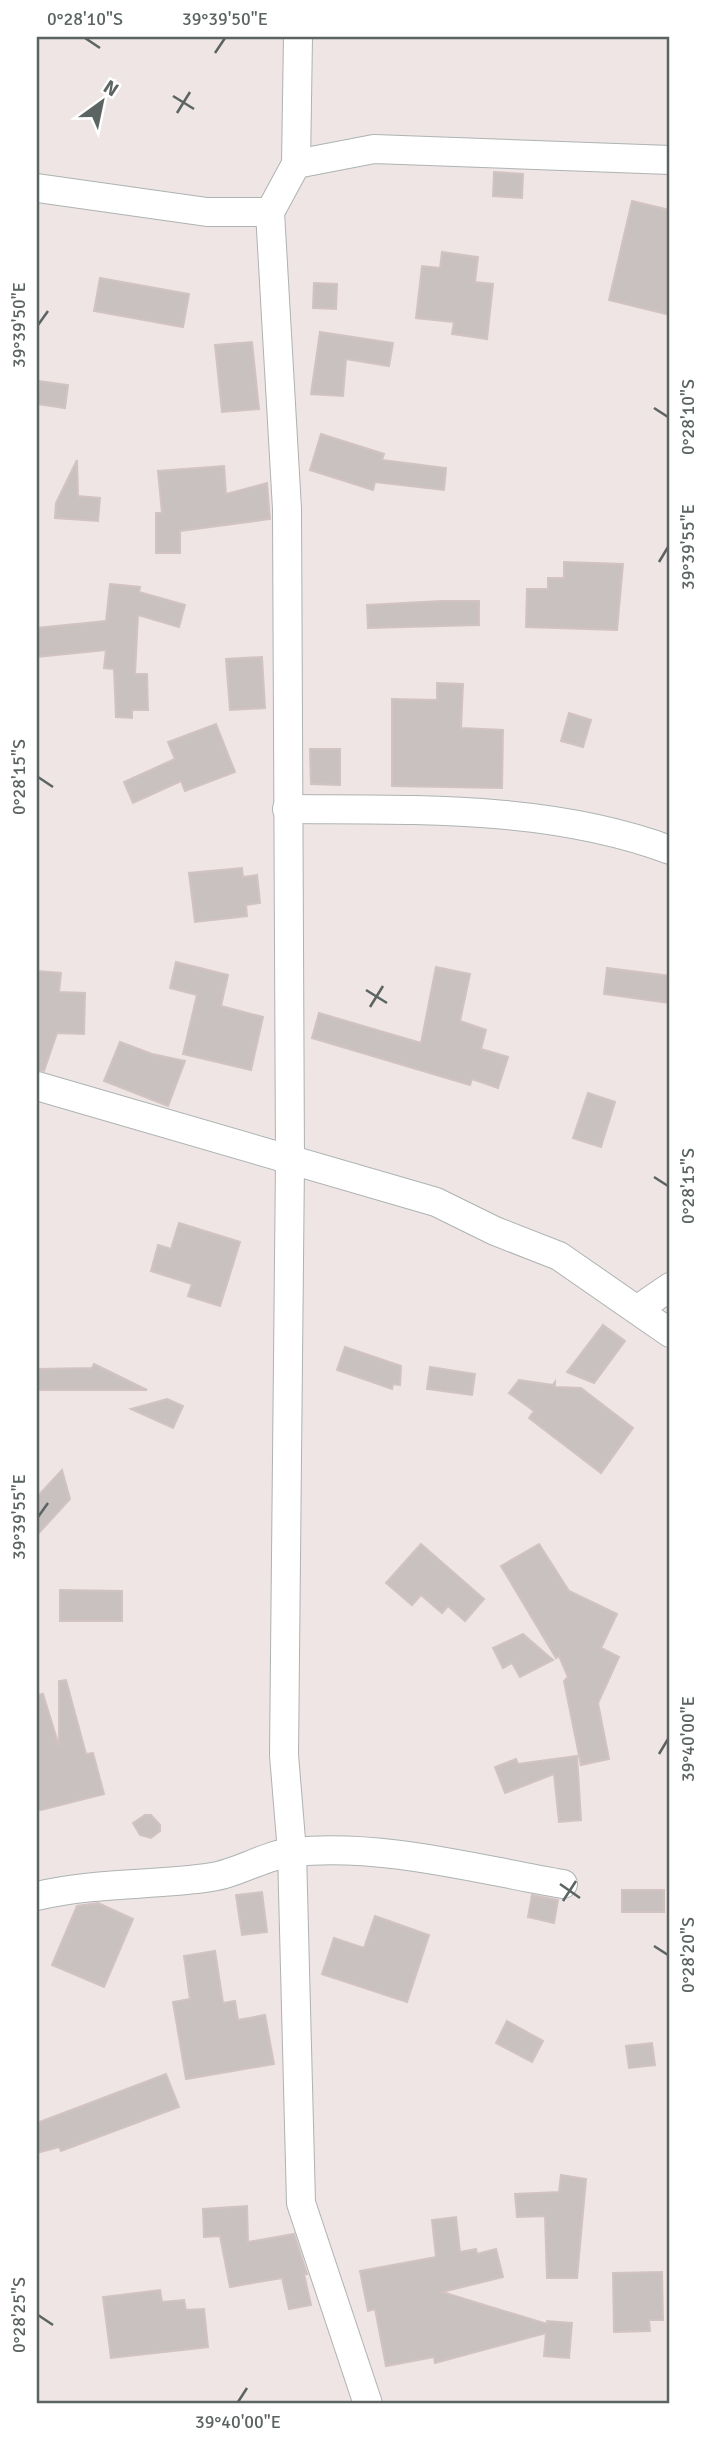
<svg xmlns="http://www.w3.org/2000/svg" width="707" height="2441" font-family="Signika,sans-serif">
	<rect width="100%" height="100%" fill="#eee5e4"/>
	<g fill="#c9c1c0" stroke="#d2c3c2" stroke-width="2">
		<path d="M494,172l29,2 -1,24 -29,-2z"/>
		<path d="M632,201l38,9v105l-61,-15z"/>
		<path d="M442,252l36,5 -3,25 18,2 -6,55 -35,-5 2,-12 -38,-4 6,-52 18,2z"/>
		<path d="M100,278l89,16 -6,33 -89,-16z"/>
		<path d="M314,283l23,1 -1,25 -23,-1z"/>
		<path d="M320,332l73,11 -4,23 -43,-7 -3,37 -32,-2z"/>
		<path d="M252,342l7,67 -37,3 -7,-67z"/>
		<path d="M39,381l29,4 -3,23 -28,-4z"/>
		<path d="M321,434l63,20 -2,6 64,8 -2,22 -69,-8 -2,8 -63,-20z"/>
		<path d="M77,460l1,36 22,2 -2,23 -43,-3 1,-15z"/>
		<path d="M224,466l2,28 41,-11 3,36 -90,12v22h-24v-40h6l-4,-42z"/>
		<path d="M564,562l59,2 -6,66 -91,-3 1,-38h21v-11h16z"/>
		<path d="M110,584l30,3 -1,5 46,13 -6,22 -41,-12 -3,59h12l1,36h-16v8l-16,-1 -2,-48 -10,-1 2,-18 -69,7v-29l69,-7z"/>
		<path d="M442,601h37v24l-111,3 -1,-23z"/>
		<path d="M262,657l3,51 -35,2 -4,-51z"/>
		<path d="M437,683l26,1 -2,44 42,2 -1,58 -110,-2v-87l45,1z"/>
		<path d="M569,713l22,7 -8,27 -22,-6z"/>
		<path d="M216,724l19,48 -50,19 -4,-10 -48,22 -9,-21 51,-23 -7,-17z"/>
		<path d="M310,749h30v36l-29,-1z"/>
		<path d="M242,868l1,9 14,-2 3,28 -14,2 1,11 -52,6 -6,-49z"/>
		<path d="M176,962l52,13 -7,31 42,11 -12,53 -68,-16 14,-59 -27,-7z"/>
		<path d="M436,967l34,7 -10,47 26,9 -5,19 27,8 -10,31 -26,-9 -2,6 -158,-47 7,-25 102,30z"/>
		<path d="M607,968l63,8v27l-66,-9z"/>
		<path d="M37,971l24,2 -2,19 26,1 -1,41 -27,-1 -13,38 -7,-1z"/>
		<path d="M120,1042l32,12 33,7 -17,45 -64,-25z"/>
		<path d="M588,1093l27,9 -14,45 -28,-9z"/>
		<path d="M179,1223l61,19 -20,64 -32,-10 4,-12 -41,-13 7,-26 13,4z"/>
		<path d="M603,1325l22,16 -31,42 -27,-11z"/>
		<path d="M345,1347l56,19 -1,19 -7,-1 -1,5 -55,-19z"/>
		<path d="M94,1364l53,26h-110v-21l55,-1z"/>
		<path d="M430,1367l45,7 -3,21 -45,-6z"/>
		<path d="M519,1380l34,5 2,-3v5l26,1 52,40 -32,45 -72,-55 5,-7 -25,-18z"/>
		<path d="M167,1399l16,7 -10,22 -42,-19z"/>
		<path d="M62,1470l8,29 -33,36v-38z"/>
		<path d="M421,1544l63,55 -19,22 -17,-15 -6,7 -21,-18 -9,10 -26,-22z"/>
		<path d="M539,1544l30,47 48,23 -16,34 18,9 -21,46 11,56 -28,6 -17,-84 4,-4 -9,-21 -3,2 -55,-92z"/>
		<path d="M60,1590l62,1v30h-62z"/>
		<path d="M523,1634l30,26 -33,17 -8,-14 -9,5 -10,-20z"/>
		<path d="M66,1680l20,74 7,-1 11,41 -67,17v-116l6,-1 16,52v-65z"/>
		<path d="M577,1756l4,64 -22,2 -5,-48 -49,19 -10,-26 21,-8 2,5z"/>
		<path d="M145,1815h6l9,10v6l-9,7 -11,-3 -7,-12z"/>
		<rect x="622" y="1890" width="42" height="22"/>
		<path d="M262,1892l5,40 -25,3 -6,-40z"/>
		<path d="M532,1895l26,5 -4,23 -26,-6z"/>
		<path d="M98,1903l35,16 -29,68 -52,-22 25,-59z"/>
		<path d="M375,1916l54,19 -22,67 -85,-28 12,-36 30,10z"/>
		<path d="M215,1951l8,52 12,-2 3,19 27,-5 9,49 -88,15 -13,-77 17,-3 -6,-43z"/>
		<path d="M507,2021l36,20 -11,21 -36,-19z"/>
		<path d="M652,2043l3,22 -26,3 -3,-22z"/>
		<path d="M166,2074l13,33 -118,44 -2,-4 -22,6v-30z"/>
		<path d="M561,2175l25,4 -9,99h-30l-2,-62 -28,1 -2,-23 44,-2z"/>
		<path d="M247,2206l1,36 46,-8 13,40h-3l7,31 -22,4 -7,-31 -52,9 -10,-51 -16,1 -1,-28z"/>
		<path d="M456,2217l4,35 16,-3 1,5 19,-5 7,28 -61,15 105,32v-3l25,2 -3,35 -25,-2 2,-23 -111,30 -1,-6 -48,9 -11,-57 -7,2 -8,-40 76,-14 -4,-37z"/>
		<path d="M662,2272l1,48h-14l1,11 -36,1 -1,-59z"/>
		<path d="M160,2290l2,12 22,-2 2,10 18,-1 4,38 -97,11 -8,-61z"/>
	</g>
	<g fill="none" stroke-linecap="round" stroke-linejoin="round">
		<defs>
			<g id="street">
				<path d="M296,164l2,-127"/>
				<path d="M37,188l170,24h63l26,-48 78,-15 296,11"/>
				<path d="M270,212l17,297 3,653 -6,593 8,97 9,351 67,201"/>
				<path d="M287,809c127,1 262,-4 383,41"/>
				<path d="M37,1086l399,116 59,29 64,25 111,77"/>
				<path d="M638,1309l32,-22"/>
				<path d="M37,1896c58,-14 116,-10 175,-19 27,-4 53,-22 81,-25 90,-9 182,17 270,32"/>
			</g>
		</defs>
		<use href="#street" stroke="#adb3b3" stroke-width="30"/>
		<use href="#street" stroke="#fff" stroke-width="28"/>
	</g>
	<path fill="none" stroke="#5c6463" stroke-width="2.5" d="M85,38l15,10M215,53l10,-15M173,96l21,13M177,113l13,-21M38,325l10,-14M654,408l14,9M659,562l9,-15M38,777l15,10M366,990l21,13M370,1007l13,-21M654,1177l14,9M38,1517l10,-14M659,1754l9,-15M560,1884l20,14M563,1901l13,-20M654,1946l14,9M38,2315l15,10M238,2402l9,-14"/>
	<rect width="707" height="2441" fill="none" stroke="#ffffff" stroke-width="77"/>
	<g transform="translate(102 102) rotate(33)" stroke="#ffffff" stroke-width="5" paint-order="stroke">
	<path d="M0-5L12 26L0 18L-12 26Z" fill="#5c6463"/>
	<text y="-10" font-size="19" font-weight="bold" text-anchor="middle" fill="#5c6463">N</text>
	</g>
	<rect x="38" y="38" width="630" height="2364" fill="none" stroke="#5c6463" stroke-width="2.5"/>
	<g font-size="18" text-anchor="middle" fill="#5c6463">
		<text x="85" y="25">0°28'10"S</text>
		<text x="225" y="25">39°39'50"E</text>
		<text transform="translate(19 325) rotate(-90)" y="6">39°39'50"E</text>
		<text transform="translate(688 417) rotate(-90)" y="6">0°28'10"S</text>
		<text transform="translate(688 547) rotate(-90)" y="6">39°39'55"E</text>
		<text transform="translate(19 777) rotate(-90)" y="6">0°28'15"S</text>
		<text transform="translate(688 1186) rotate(-90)" y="6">0°28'15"S</text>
		<text transform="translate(19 1517) rotate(-90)" y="6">39°39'55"E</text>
		<text transform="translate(688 1739) rotate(-90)" y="6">39°40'00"E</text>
		<text transform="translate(688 1955) rotate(-90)" y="6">0°28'20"S</text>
		<text transform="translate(19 2315) rotate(-90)" y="6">0°28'25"S</text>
		<text x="238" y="2428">39°40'00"E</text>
	</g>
</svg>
